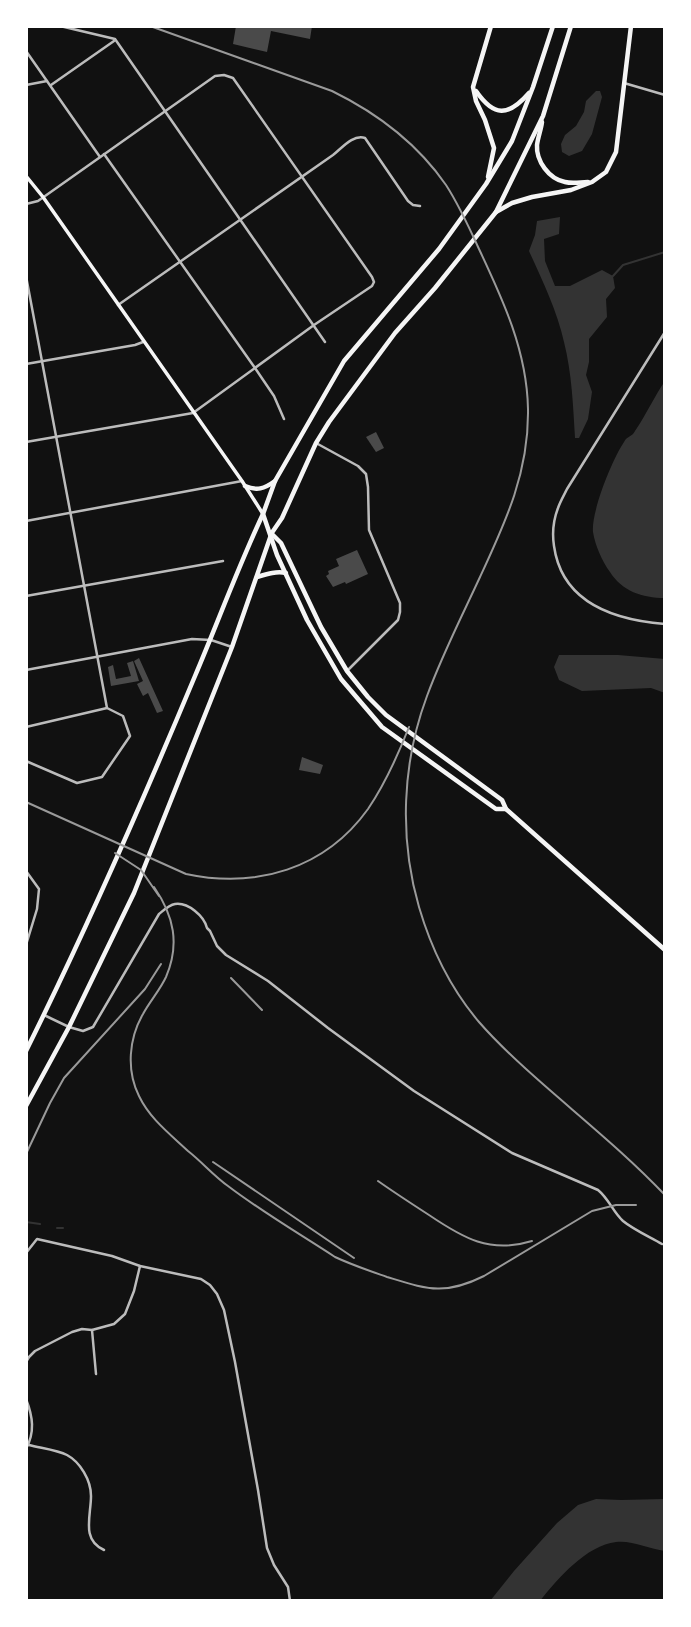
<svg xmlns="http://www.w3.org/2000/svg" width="691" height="1627" font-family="Lato,sans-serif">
	<rect width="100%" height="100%" fill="#111"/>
	<g fill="#333">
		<path d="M596,91h4l2,6 -10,37 -10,17 -13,5 -7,-4 -1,-8 4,-9 11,-9 8,-14 2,-11z"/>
		<path d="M560,217l-1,17 -15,5 1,22 10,25h15l32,-16 11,6 2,12 -9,11 1,18 -18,22v23l-3,13 6,17 -4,27 -9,19h-4c-2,-32 -3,-64 -11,-96 -7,-32 -22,-62 -35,-91l6,-16 2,-14z"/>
		<path d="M665,381v217c-23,0 -43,-7 -55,-26 -8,-11 -15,-27 -17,-40 -2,-20 19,-72 31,-90 3,-6 8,-5 11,-11 11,-16 19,-34 30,-50z"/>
		<path d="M559,655h59l47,4v34l-14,-5 -69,3 -23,-11 -5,-13z"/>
		<path d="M596,1499l25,1 44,-1v52c-16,-2 -33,-11 -49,-9 -29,3 -59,37 -76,59h-50l24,-30 43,-48 21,-18z"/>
	</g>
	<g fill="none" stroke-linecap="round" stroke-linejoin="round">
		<g stroke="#333" stroke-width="2">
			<path d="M613,276l10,-11 42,-13"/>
			<path d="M26,1222l14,2"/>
			<path d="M57,1228h6"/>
		</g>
	</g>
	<g fill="#4a4a4a">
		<path d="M236,26h76l-2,13 -39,-8 -4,21 -34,-8z"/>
		<path d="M376,432l8,16 -8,4 -10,-15z"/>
		<path d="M357,550l11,24 -22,10 -1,-2 -12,5 -7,-11 3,-2 -1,-3 11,-5 -3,-7z"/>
		<path d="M139,658l24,53 -6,2 -9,-20 -5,3 -6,-12 6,-3 -9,-20z"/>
		<path d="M133,661l6,20 -28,5 -3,-19 5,-2 3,14 15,-3 -4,-13z"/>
		<path d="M302,757l21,8 -3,9 -21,-4z"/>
	</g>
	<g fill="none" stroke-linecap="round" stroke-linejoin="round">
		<g stroke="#bcbcbc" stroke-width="2.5">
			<path d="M60,26l55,13 210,303"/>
			<path d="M26,51l74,106"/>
			<path d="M624,83l41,12"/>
			<path d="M26,85l21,-4"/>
			<path d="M51,85l63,-44"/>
			<path d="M104,154l151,214 19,28 10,23"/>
			<path d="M26,204l12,-3 177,-125 9,-1 9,3 139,199 2,5 -2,4 -58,39 -121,88 -167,29"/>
			<path d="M26,276l81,432 16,8 7,20 -28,41 -25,6 -51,-22"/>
			<path d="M118,305l215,-150c9,-7 20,-21 32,-17l43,63 5,4 7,1"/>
			<path d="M665,332l-98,157c-3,6 -7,13 -9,19 -5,13 -6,25 -4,38 8,57 60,74 111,78"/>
			<path d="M26,364l109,-19 8,-3"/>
			<path d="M316,443l42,23 8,8 2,13 1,43 31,73v9l-2,8 -51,51"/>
			<path d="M26,521l216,-40"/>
			<path d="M26,596l197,-35"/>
			<path d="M26,670l166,-31 19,1 21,7"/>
			<path d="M26,727l81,-19"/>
			<path d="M26,871l13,18 -2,20 -11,36"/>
			<path d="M44,1015l25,12 14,4 10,-4 66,-113c5,-4 10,-9 16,-10 13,-2 29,12 32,24l3,3 7,15 9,9 42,26 60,47 86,63 98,62 86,37c11,9 15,22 25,31 11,9 27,16 39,23"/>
			<path d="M26,1253l11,-14 75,17 28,10 61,13 9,6 7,9 7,16 11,52 23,128 9,58 7,17 14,22 2,14"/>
			<path d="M92,1330l4,44"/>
			<path d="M26,1362l3,-5 6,-6 37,-19 10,-3 10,1 22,-6 11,-10 9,-23 6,-25"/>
			<path d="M26,1399c7,18 9,33 0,50"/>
			<path d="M29,1445c11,3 28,5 38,10 13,7 24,25 24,41 0,20 -10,44 13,54"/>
		</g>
		<path stroke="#f5f5f5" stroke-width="3.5" d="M26,176l17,21 199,284 21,33"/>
		<g stroke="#f5f5f5" stroke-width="4.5">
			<path d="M26,1051c61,-123 116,-248 169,-375 23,-54 43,-109 68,-162"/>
			<path d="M26,1106l43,-79 65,-134 98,-246 39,-112"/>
		</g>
		<g stroke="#f5f5f5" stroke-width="4.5">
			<path d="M476,91c18,26 32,26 53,2"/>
			<path d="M542,122c-1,8 -4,15 -5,23 -1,16 12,34 28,37 8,2 16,0 23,0"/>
			<path d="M488,177l6,-29 -9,-28 -9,-19 -3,-14 18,-61"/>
			<path d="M496,212l16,-9 20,-6 39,-7 21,-8 14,-10 10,-20 15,-126"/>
			<path d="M245,486c12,5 19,3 30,-5"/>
			<path d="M271,534l11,-16 34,-75 13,-21 66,-89 40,-45 61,-76 47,-96 28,-90"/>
			<path d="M273,535l8,8 40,84 26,44 21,26 18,18 116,85 4,9 159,141"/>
			<path d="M257,577c10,-3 19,-6 29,-4"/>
			<path d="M506,809h-10l-114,-82 -41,-48 -34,-59 -30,-65 -14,-41 12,-33 69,-120 95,-112 47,-65 26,-43 21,-54 20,-61"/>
		</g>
		<g stroke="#9a9a9a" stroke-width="2">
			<path d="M150,26l182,65c45,22 85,52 114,94 13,20 23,42 33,64 24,51 48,102 49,160 1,63 -22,112 -48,168 -18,39 -38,78 -53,119 -25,67 -28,142 -8,211 12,41 32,82 60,115 20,23 42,43 65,63 41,36 83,70 121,110"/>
			<path d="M26,802l160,72c70,15 139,-5 182,-65 17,-25 30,-54 41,-82"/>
			<path d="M115,853l26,17 18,26"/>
			<path d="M154,887c20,29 26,57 12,90 -6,13 -16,24 -23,37 -14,24 -17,56 -4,82 11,23 31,38 49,55 14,11 26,25 40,35 34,26 72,48 107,71 17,8 35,14 52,20 40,12 57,19 97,-1l108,-65 24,-6h20"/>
			<path d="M231,978l31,32"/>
			<path d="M26,1154l24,-51 14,-25 81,-89 16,-25"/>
			<path d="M213,1162l141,96"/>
			<path d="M378,1181c17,12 34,23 51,34 34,23 61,39 103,26"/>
		</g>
	</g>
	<rect width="691" height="1627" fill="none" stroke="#ffffff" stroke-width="56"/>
</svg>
